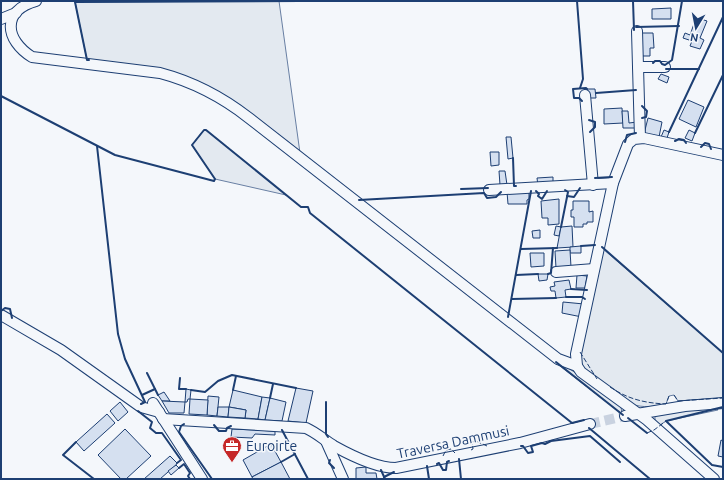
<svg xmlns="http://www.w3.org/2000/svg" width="724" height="480" font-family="Ubuntu,sans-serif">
	<rect width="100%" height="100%" fill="#f4f7fb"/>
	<g fill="#e3e9f0" stroke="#687fa3">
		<path d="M279,1l21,152c-32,-24 -62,-54 -99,-70l-114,-23 -12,-58z"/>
		<path d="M204,130h2l80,65 -71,-16 -23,-34z"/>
		<path d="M602,248l121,105v45l-45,3 -4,-6 -5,1 -3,8c-13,3 -22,4 -35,0l-49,-37 -3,-8z"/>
		<path d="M557,361l47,30 17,16 1,7 -66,-51z"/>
		<path d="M716,408l2,2 -52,11 -6,4 -5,-2v-10z"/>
	</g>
	<g fill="#d5e0f0" stroke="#1d3f73">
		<path d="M671,8v11h-19v-10z"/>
		<path d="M701,19l6,2 -7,17 4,2 -4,9 -10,-3 2,-5 -9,-3 2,-5 5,2 5,-14 4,2z"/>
		<path d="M641,33h12l1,15h-4v8h-9z"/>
		<path d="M661,74l8,3 -2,6 -9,-4z"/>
		<path d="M587,89h8l1,9h-9z"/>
		<path d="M688,100l16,7 -8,20 -17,-8z"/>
		<path d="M622,108l1,15 -19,1v-15z"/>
		<path d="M622,111h6l1,12 8,-1v6h-14z"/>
		<path d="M648,118l14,4 -3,15 -15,-3z"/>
		<path d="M664,130l5,2 -2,6 -6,-1z"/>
		<path d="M689,130l6,3 -3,8 -7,-3z"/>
		<path d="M506,137h5l2,21 -5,1z"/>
		<path d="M490,152h9v13l-8,1z"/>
		<path d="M499,171h6l2,14h-7z"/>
		<path d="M553,177v8l-15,1 -1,-8z"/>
		<path d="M529,191v8l-2,1v4h-19l-1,-12z"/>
		<path d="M559,199v25l-11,1v-7h-6l-1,-17z"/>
		<path d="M573,201h16v11l4,-1v11h-6v2h-4v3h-9v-10h-3v-7h2z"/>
		<path d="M556,226l5,1 -2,9 -5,-1z"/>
		<path d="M572,226l1,21 -16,1 4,-21z"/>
		<path d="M540,230v8h-7l-1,-7z"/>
		<path d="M581,246v7h-11v-6z"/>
		<path d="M570,250l1,17 -15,1 -1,-17z"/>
		<path d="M530,253h14v13l-13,1z"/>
		<path d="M538,274h10l-1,6 -8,1z"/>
		<path d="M577,275l10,1 -2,12h-9z"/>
		<path d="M569,280l2,9 -6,1 1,7 -10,1 -1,-7h-4l-1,-4 5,-1 -1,-4z"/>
		<path d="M563,302l21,2 -2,13 -20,-4z"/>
		<path d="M296,388l17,3 -7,32 -18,-2z"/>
		<path d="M186,389l5,1 -1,9h-2l-1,3h-2z"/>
		<path d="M233,390l29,7 -4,22 -13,-1 1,-8 -17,-3z"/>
		<path d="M164,392l6,9h-8l-4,-6z"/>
		<path d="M208,396l11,1 -2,19 -10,-1z"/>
		<path d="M262,397l8,1 -5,22 -7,-1z"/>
		<path d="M270,398l16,4 -4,19 -17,-1z"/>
		<path d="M190,399l18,1 -1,15 -18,-1z"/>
		<path d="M162,401l23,1 -1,11h-15z"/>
		<path d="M120,402l8,10 -10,9 -8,-10z"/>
		<path d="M218,407h11l-1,10 -11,-1z"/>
		<path d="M229,407l17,3 -1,8 -17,-1z"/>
		<path d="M107,414l8,9 -31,28 -8,-9z"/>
		<path d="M125,429l26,27 -25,23h-5l-23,-24z"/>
		<path d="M232,429l43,2v4l-20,-1 -3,4 -21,-1z"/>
		<path d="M721,440l2,1v16l-5,-1z"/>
		<path d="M271,444l10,18 -29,15 -9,-17z"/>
		<path d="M170,456l7,7 -1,2 -16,14h-16z"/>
		<path d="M281,462l9,17h-37l-1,-2z"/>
		<path d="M176,465l3,3 -8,7 -3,-4z"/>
		<path d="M366,467v6h10l1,6h-21v-11z"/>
	</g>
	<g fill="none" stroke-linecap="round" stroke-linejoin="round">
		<path stroke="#c9d2e0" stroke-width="10" stroke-dasharray="10 5" stroke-linecap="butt" d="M590,424l35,-8"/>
		<defs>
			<g id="minor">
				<path d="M36,1c-35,10 -31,39 -4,56l128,16c34,9 61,23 89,45l309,241 19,7"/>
				<path d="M1,19l15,-6"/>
				<path d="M637,31l3,107"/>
				<path d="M638,67h27"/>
				<path d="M585,95l8,90"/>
				<path d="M489,190l124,-7"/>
				<path d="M556,272l38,-3"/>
				<path d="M1,315l60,35 80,57 18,5"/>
				<path d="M153,403l49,76"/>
				<path d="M625,416l60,-10 38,-3"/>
				<path d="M163,419l143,9c11,5 18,12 28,18 18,10 42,22 62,22l124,-25 70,-19"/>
				<path d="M326,441l17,38"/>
				<path d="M714,479l-67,-59 -66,-48 -4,-6 -1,-12 37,-171 15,-39 6,-5 10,-1 79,17"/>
			</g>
		</defs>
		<use href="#minor" stroke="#1d3f73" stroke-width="12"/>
		<use href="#minor" stroke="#f4f7fb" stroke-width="10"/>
		<g stroke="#1d3f73" stroke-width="1" stroke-dasharray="5 2" stroke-linecap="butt">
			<path d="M580,352l17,27"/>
			<path d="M610,387c18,12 34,16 56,17l3,-8"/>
			<path d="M674,395l4,6 45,-3"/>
			<path d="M647,433l7,-3 12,-9"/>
			<path d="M471,450l2,-1 -1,-7 4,-1 11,5"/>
			<path d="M443,456l3,-6 5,-1 4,4"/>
		</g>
		<g stroke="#1d3f73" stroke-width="2">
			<path d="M577,1l6,78 -3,9"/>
			<path d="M633,1l1,29"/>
			<path d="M636,27l43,-1"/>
			<path d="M89,60h-2l-12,-58 225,-1"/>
			<path d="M653,63l2,-2h5l2,3 3,1 7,-5 10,-59"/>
			<path d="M666,69h33"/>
			<path d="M596,93l40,-3"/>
			<path d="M1,96l114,59 99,26 1,-2 -23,-34 12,-15h2l95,77h7l2,6 262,210 12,-3"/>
			<path d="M582,101l-3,-3h-5l-1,-9 13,-1 1,1"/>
			<path d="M642,106l5,5 -1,6 -4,1"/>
			<path d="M589,120l6,2v5l-5,5"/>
			<path d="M669,132l54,-115"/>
			<path d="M695,133l28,-58"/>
			<path d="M675,141l4,-2 5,1 2,3"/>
			<path d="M625,142l2,-7 9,-2"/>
			<path d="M97,146l21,188 7,25 20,43 -4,2"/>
			<path d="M701,147l4,-4 4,1 2,5"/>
			<path d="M513,158l1,28h2"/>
			<path d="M595,178l17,-1"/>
			<path d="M461,189l27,-1"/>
			<path d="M536,191l3,3 -1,2 4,3 5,-8"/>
			<path d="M567,196l7,1 6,-9"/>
			<path d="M359,200l125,-7 3,5 9,-1 5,-5"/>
			<path d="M561,227l7,-35 -3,-2"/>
			<path d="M581,246l14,-1"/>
			<path d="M602,247l121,106"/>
			<path d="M521,249l36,-1"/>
			<path d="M548,274l3,-1 2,-25"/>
			<path d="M516,275l22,-1"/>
			<path d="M571,289l16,1"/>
			<path d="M566,297h16l3,2"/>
			<path d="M512,299l44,-1"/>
			<path d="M1,311l4,-3 5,1 2,9"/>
			<path d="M508,317l23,-126"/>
			<path d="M556,362l67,53"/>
			<path d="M147,373l11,22"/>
			<path d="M180,378l-1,11h7"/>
			<path d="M191,390l14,2 13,-11 14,-6 64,13"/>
			<path d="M233,390l3,-14"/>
			<path d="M142,395l13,-6"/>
			<path d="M270,398l3,-14"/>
			<path d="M326,402v32l2,3"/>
			<path d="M723,407l-57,14 46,44 11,2"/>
			<path d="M138,411l14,11 -2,6 6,5h6l19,27 -4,3"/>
			<path d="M628,418l19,15"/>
			<path d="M184,424l-3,2 -2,6 33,47"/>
			<path d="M214,425l5,6h7l1,-3 4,-2"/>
			<path d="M589,428l61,51"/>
			<path d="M282,430l26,49"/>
			<path d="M76,442l-13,13 31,24"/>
			<path d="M521,446h2l5,7 5,-1 -2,-6 11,-3 3,1 6,-3 39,-5 30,26"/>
			<path d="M459,459l2,20"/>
			<path d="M330,460l-1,3 5,5"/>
			<path d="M281,462l14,-8"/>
			<path d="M437,464l2,-1 4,7h3l1,-8 2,-1"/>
			<path d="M427,466l2,13"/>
			<path d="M179,468l5,-4 6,9 -2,3 2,3"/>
			<path d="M381,470l4,9"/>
			<path d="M384,477l10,-5"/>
		</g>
	</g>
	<defs>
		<symbol id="office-pin" viewBox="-11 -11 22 30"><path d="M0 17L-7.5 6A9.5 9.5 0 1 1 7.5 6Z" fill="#c62828" stroke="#f4f7fb"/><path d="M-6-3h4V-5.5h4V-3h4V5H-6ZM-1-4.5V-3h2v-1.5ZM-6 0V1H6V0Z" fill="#fff"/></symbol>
	</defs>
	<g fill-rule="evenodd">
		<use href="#office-pin" x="221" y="435" width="22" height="30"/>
	</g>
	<g text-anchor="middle" stroke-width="3" stroke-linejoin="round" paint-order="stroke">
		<g font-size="14" fill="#1d3f73" stroke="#f4f7fb">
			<text transform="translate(453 442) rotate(-12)" y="5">Traversa Dammusi</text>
		</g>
		<g font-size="14" fill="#1d3f73" stroke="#f4f7fb" text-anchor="start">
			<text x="246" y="451">Euroirte</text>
		</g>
	</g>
	<rect width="724" height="480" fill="none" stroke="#1d3f73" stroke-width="4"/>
	<g transform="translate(696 28) rotate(190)" stroke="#f4f7fb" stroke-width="3" paint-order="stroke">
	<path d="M0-3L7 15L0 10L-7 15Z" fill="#1d3f73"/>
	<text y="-6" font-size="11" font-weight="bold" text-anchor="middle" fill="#1d3f73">N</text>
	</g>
</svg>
